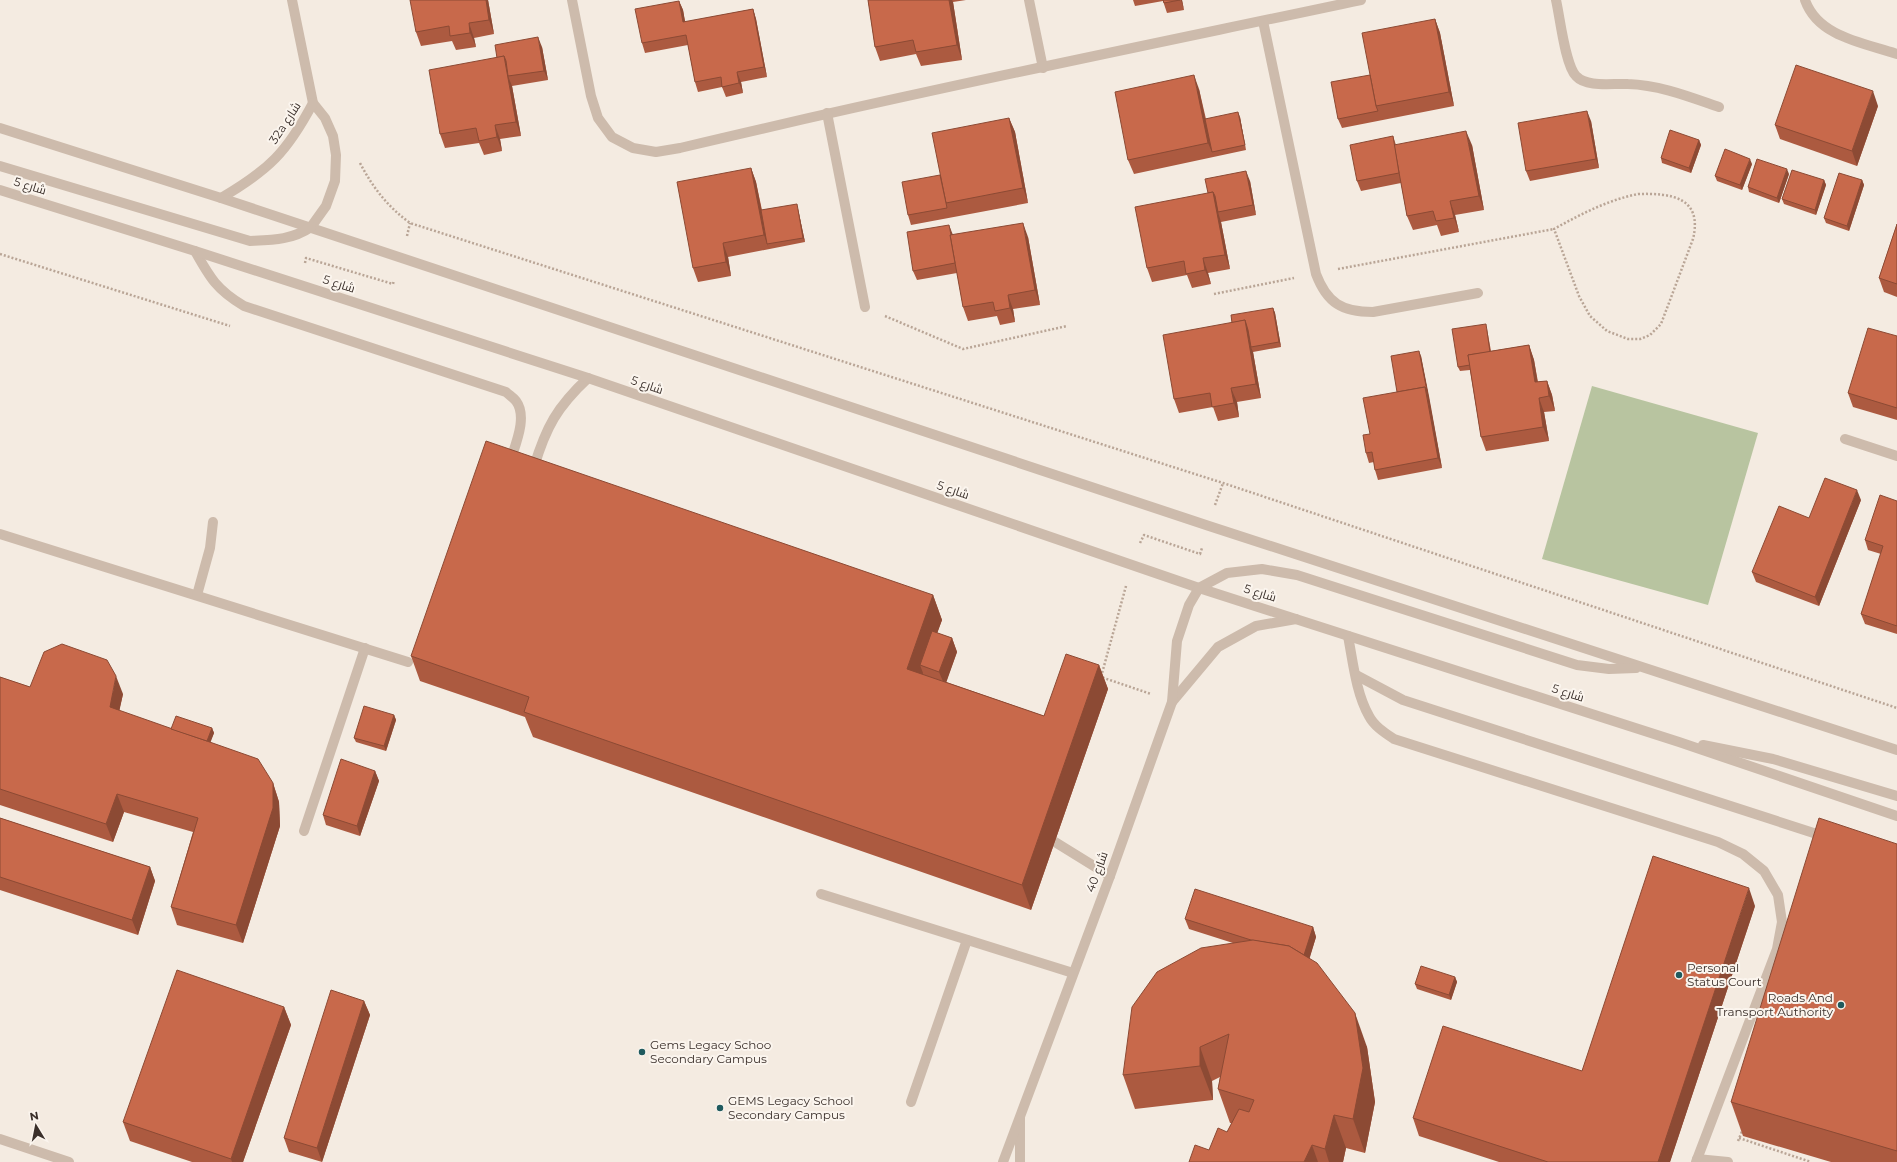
<svg xmlns="http://www.w3.org/2000/svg" width="1897" height="1162" font-family="Montserrat,Cairo,sans-serif">
	<rect width="100%" height="100%" fill="#f4ebe1"/>
	<path fill="#b8c4a0" d="M1592,386l166,47 -50,172 -166,-46z"/>
	<g fill="none" stroke-linecap="round" stroke-linejoin="round">
		<g stroke="#b9a596" stroke-width="2.5" stroke-dasharray="2 2" stroke-linecap="butt">
			<path d="M360,163c13,25 28,44 50,60l813,260 674,225"/>
			<path d="M1638,194c33,-1 65,3 55,45l-32,85 -11,11 -10,4h-12l-21,-8 -17,-15 -11,-20 -25,-67c27,-15 54,-29 84,-35z"/>
			<path d="M407,236l3,-13"/>
			<path d="M0,254l230,72"/>
			<path d="M305,263l1,-5 87,26 1,-4"/>
			<path d="M1338,269l216,-40"/>
			<path d="M1214,294l80,-16"/>
			<path d="M885,316l78,33 104,-23"/>
			<path d="M1215,505l8,-22"/>
			<path d="M1140,543l4,-8 56,19 2,-6"/>
			<path d="M1126,586l-25,91 50,17"/>
			<path d="M1739,1138l72,24"/>
			<path d="M1738,1141l5,-12"/>
		</g>
		<g stroke="#cdbbac" stroke-width="10">
			<path d="M195,251c15,27 22,39 49,55l262,86c3,3 7,5 10,9 12,16 -1,44 -6,61"/>
			<path d="M534,467c12,-40 23,-60 54,-89"/>
			<path d="M0,534l408,128"/>
			<path d="M197,595l13,-47 3,-26"/>
			<path d="M1348,636c5,26 8,57 21,80 5,10 16,17 25,23l324,103 25,12 21,17 14,24 4,27 -5,27 -81,213"/>
			<path d="M1356,675l47,25 423,137"/>
			<path d="M304,831l61,-183"/>
			<path d="M1055,842l55,34"/>
			<path d="M821,894l252,79"/>
			<path d="M911,1102l56,-162"/>
			<path d="M1020,1118v44"/>
			<path d="M0,1139l69,23"/>
			<path d="M1697,1159l31,3"/>
		</g>
		<g stroke="#cdbbac" stroke-width="10">
			<path d="M292,0l21,103 12,15 8,18 3,19 -1,26 -9,25 -15,21"/>
			<path d="M572,0l19,96 7,22 14,19 21,11 23,4 24,-4c226,-54 454,-100 681,-148"/>
			<path d="M1029,0l14,68"/>
			<path d="M1556,0c4,17 9,65 20,76 11,12 37,7 52,8 32,1 62,13 91,23"/>
			<path d="M1805,0c13,37 59,43 92,54"/>
			<path d="M1263,21l53,253c11,29 26,38 57,38l105,-19"/>
			<path d="M827,113l38,194"/>
			<path d="M221,198c48,-28 66,-46 92,-95"/>
			<path d="M1845,439l52,17"/>
		</g>
		<g stroke="#cdbbac" stroke-width="10">
			<path d="M0,128l221,70 988,328 688,224"/>
			<path d="M0,166l250,75c22,-1 42,-1 61,-14"/>
			<path d="M0,190l195,61 393,127 611,210 480,154 218,74"/>
			<path d="M1172,702l46,-55 38,-21 40,-7"/>
			<path d="M1703,745l70,14 124,37"/>
			<path d="M1003,1162l107,-286 62,-174 5,-61 12,-36 10,-17 28,-15 35,-4 35,6 280,90 32,4 27,-1"/>
		</g>
	</g>
	<g fill="#ac5a40">
		<path d="M488,0l6,34 -20,4 2,9 -20,3 -4,-9 -31,5 -5,-14z"/>
		<path d="M868,0h98l-13,2 9,58 -41,6 -5,-12 -36,7 -5,-14z"/>
		<path d="M1133,0h49l2,10 -17,3 -4,-12 -28,5z"/>
		<path d="M679,1l4,9 2,12 68,-13 3,10 11,58 -26,5 2,11 -17,4 -4,-10 -24,5 -3,-10 -7,-37 -43,8 -3,-10z"/>
		<path d="M1435,19l5,14 14,73 -112,22 -4,-9 32,-44z"/>
		<path d="M542,47l6,33 -36,6 9,50 -21,3 2,12 -18,4 -5,-12 -34,5 -5,-14 57,-76z"/>
		<path d="M1199,89l7,30 34,-2 6,33 -112,24 -6,-14z"/>
		<path d="M1878,106l-21,60 -77,-27 -5,-14z"/>
		<path d="M1009,118l6,14 13,71 -117,22 -3,-10 32,-40z"/>
		<path d="M1591,121l8,47 -69,13 -4,-10z"/>
		<path d="M1393,136l3,9h76l12,65 -29,5 4,17 -18,4 -4,-11 -24,5 -6,-14 -6,-33 -40,8 -4,-10z"/>
		<path d="M1699,140l2,5 -10,28 -29,-10 -1,-5z"/>
		<path d="M1752,164l-10,26 -25,-9 -2,-5z"/>
		<path d="M751,168l5,14 6,28 36,-1 7,33 -77,15 3,19 -33,6 -5,-14z"/>
		<path d="M1789,174l-10,29 -30,-11 -1,-5z"/>
		<path d="M1824,180l2,5 -10,30 -32,-11 -2,-5z"/>
		<path d="M1862,180l2,5 -15,46 -23,-8 -2,-5z"/>
		<path d="M1250,181l6,34 -35,7 9,47 -22,4 3,11 -19,4 -5,-13 -35,7 -5,-14 61,-75z"/>
		<path d="M1897,224v73l-13,-5 -5,-14z"/>
		<path d="M953,235l75,2 12,68 -27,4 2,13 -15,3 -3,-9 -29,5 -5,-14 -6,-34 -40,7 -4,-9z"/>
		<path d="M1273,308l2,5 6,34 -28,5 8,46 -24,4 2,15 -21,4 -5,-14 -34,6 -5,-14 58,-76z"/>
		<path d="M1487,329l4,22 38,-6 5,15 4,22 9,-1 5,14 3,16 -11,1 5,29 -63,10 -5,-14 -11,-67 -10,1 -2,-4z"/>
		<path d="M1897,336v84l-44,-13 -5,-14z"/>
		<path d="M1421,356l21,112 -64,12 -3,-10 -1,-8 -5,1 -3,-10 4,-19z"/>
		<path d="M1861,500l-42,106 -63,-24 -4,-10z"/>
		<path d="M1897,501v133l-32,-10 -4,-10 20,-60 -13,-4 -3,-10z"/>
		<path d="M933,595l9,25 -5,13 15,5 5,14 -11,30 98,34 55,-51 9,24 -77,221 -498,-173 -8,-20 -105,-36 -9,-25z"/>
		<path d="M0,677l30,10 93,7 -4,17 52,18 41,-1 2,5 -4,9 63,41 6,19 1,24 -37,117 -66,-18 -6,-18 22,-75 -69,-20 -11,30 -113,-37z"/>
		<path d="M394,715l2,5 -10,31 -30,-9 -2,-4z"/>
		<path d="M375,771l4,10 -19,55 -34,-11 -3,-10z"/>
		<path d="M0,818l150,49 5,14 -17,54 -138,-45z"/>
		<path d="M1897,844v318h-66l-88,-26 -12,-34z"/>
		<path d="M1755,906l-85,256h-171l-80,-26 -6,-18 169,-47z"/>
		<path d="M1185,919l128,8 3,10 -7,22 58,88 8,55 -10,51 -19,-5 -3,14h-154l20,-12 18,-18 5,-9h-2l-12,-34 2,-12 -8,4 1,19 -78,9 -12,-34 110,-132 -44,-14z"/>
		<path d="M1455,977l2,5 -6,18 -34,-11 -2,-5z"/>
		<path d="M364,1001l6,14 -48,147 -33,-10 -5,-14z"/>
		<path d="M284,1007l7,18 -48,137h-51l-62,-21 -7,-19z"/>
	</g>
	<g fill="#8c4a34">
		<path d="M486,0h2l6,34 -5,-14z"/>
		<path d="M949,0h3l1,2 9,58 -5,-15z"/>
		<path d="M1181,0h1l2,10z"/>
		<path d="M679,1l4,9 4,22 -4,-10z"/>
		<path d="M753,9l3,10 11,58 -3,-10z"/>
		<path d="M1435,19l5,14 14,73 -5,-14z"/>
		<path d="M469,23l5,15 2,9 -6,-14z"/>
		<path d="M538,37l4,10 6,33 -4,-9z"/>
		<path d="M504,56l5,15 -1,5 4,10 9,50 -5,-14z"/>
		<path d="M737,72l4,10 2,11 -4,-10z"/>
		<path d="M1194,75l5,14 13,63 -4,-9z"/>
		<path d="M1873,91l5,15 -21,60 -5,-15z"/>
		<path d="M1587,111l4,10 8,47 -3,-9z"/>
		<path d="M1238,112l2,5 6,33 -1,-5z"/>
		<path d="M1009,118l6,14 13,71 -5,-15z"/>
		<path d="M495,125l5,14 2,12 -5,-14z"/>
		<path d="M1466,131l6,14 12,65 -5,-14z"/>
		<path d="M1699,140l2,5 -10,28 -2,-5z"/>
		<path d="M1750,159l2,5 -10,26 -2,-5z"/>
		<path d="M751,168l5,14 12,62h-1l2,5 -5,-14z"/>
		<path d="M1787,169l2,5 -10,29 -2,-5z"/>
		<path d="M1246,171l4,10 6,34 -3,-10z"/>
		<path d="M1824,180l2,5 -10,30 -1,-5z"/>
		<path d="M1862,180l2,5 -15,46 -2,-5z"/>
		<path d="M1213,192l7,20h-2l3,10 9,47 -5,-14z"/>
		<path d="M1450,201l5,14 4,17 -5,-14z"/>
		<path d="M797,204l1,5 7,33 -2,-4z"/>
		<path d="M1023,223l5,14 12,68 -5,-15z"/>
		<path d="M949,225l4,10 3,28z"/>
		<path d="M723,243l5,14 3,19 -5,-14z"/>
		<path d="M1203,258l5,15 3,11 -6,-14z"/>
		<path d="M1008,295l5,14 2,13 -5,-14z"/>
		<path d="M1273,308l2,5 6,34 -2,-5z"/>
		<path d="M1245,320l5,15 1,12 2,5 8,46 -5,-14z"/>
		<path d="M1529,345l5,15 6,37 -5,-15z"/>
		<path d="M1419,351l2,5 8,40 13,72 -4,-10z"/>
		<path d="M1547,381l5,14 3,16 -6,-15z"/>
		<path d="M1231,388l6,14 2,15 -5,-14z"/>
		<path d="M1539,398l5,14 5,29 -6,-14z"/>
		<path d="M1857,490l4,10 -42,106 -4,-9z"/>
		<path d="M933,595l9,25 -17,47 -5,-2 3,8 -7,20 -9,-24z"/>
		<path d="M952,638l5,14 -12,34 -6,-14z"/>
		<path d="M1099,665l9,24 -77,221 -9,-25z"/>
		<path d="M116,676l7,18 -7,32 -6,-19z"/>
		<path d="M394,715l2,5 -10,31 -2,-5z"/>
		<path d="M212,728l2,5 -6,16 -2,-5z"/>
		<path d="M375,771l4,10 -19,55 -3,-10z"/>
		<path d="M273,783l6,19 1,24 -37,117 -7,-18z"/>
		<path d="M117,794l7,18 -11,30 -7,-18z"/>
		<path d="M150,867l5,14 -17,54 -6,-15z"/>
		<path d="M1749,888l6,18 -85,256h-12z"/>
		<path d="M1313,927l3,10 -9,30 -4,-10z"/>
		<path d="M1455,977l2,5 -6,18 -2,-5z"/>
		<path d="M364,1001l6,14 -48,147 -5,-14z"/>
		<path d="M284,1007l7,18 -48,137h-11l-1,-3z"/>
		<path d="M1355,1013l12,34 8,55 -10,51 -12,-34z"/>
		<path d="M1200,1047l12,34 1,19 -13,-34z"/>
		<path d="M1334,1115l12,33 -3,14h-14l-4,-13z"/>
		<path d="M1312,1145l6,17h-14z"/>
	</g>
	<g fill="#c8694b" stroke="#8c4a34">
		<path d="M410,0h76l3,20 -20,3 1,10 -20,3 -1,-10 -33,6z"/>
		<path d="M868,0h81l8,45 -41,7 -3,-12 -38,7z"/>
		<path d="M1163,0h17l-16,3z"/>
		<path d="M679,1l4,21 70,-13 11,58 -27,5 2,11 -17,4 -1,-10 -26,5 -9,-47 -44,8 -7,-34z"/>
		<path d="M1435,19l14,73 -73,14 -14,-73z"/>
		<path d="M538,37l6,34 -36,5 -2,-15 -2,-5 -7,2 -2,-13z"/>
		<path d="M504,56l12,66 -21,3 2,12 -18,4 -3,-13 -36,6 -11,-64z"/>
		<path d="M1796,65l77,26 -21,60 -77,-26z"/>
		<path d="M1194,75l14,68 -80,17 -13,-68z"/>
		<path d="M1370,75l6,31 2,5 -40,8 -7,-37z"/>
		<path d="M1587,111l9,48 -70,12 -8,-48z"/>
		<path d="M1238,112l7,33 -33,7 -7,-33z"/>
		<path d="M1009,118l14,70 -77,15 -14,-70z"/>
		<path d="M1670,130l29,10 -10,28 -28,-10z"/>
		<path d="M1466,131l13,65 -29,5 4,17 -18,3 -3,-10 -26,5 -13,-71z"/>
		<path d="M1393,136l6,37 -42,8 -7,-36z"/>
		<path d="M1725,149l25,10 -10,26 -25,-9z"/>
		<path d="M1757,159l30,10 -10,29 -29,-11z"/>
		<path d="M751,168l13,67 -41,8 3,19 -33,6 -16,-86z"/>
		<path d="M1792,170l32,10 -9,30 -33,-11z"/>
		<path d="M1246,171l7,34 -35,7 -3,-16 -2,-4 -5,1 -3,-14z"/>
		<path d="M1839,173l23,7 -15,46 -23,-8z"/>
		<path d="M940,175l6,28 1,5 -39,7 -6,-33z"/>
		<path d="M1213,192l12,63 -22,3 2,12 -19,4 -2,-13 -37,7 -12,-61z"/>
		<path d="M797,204l6,34 -36,6 -6,-34z"/>
		<path d="M1023,223l12,67 -27,5 2,13 -15,3 -2,-9 -30,5 -13,-72z"/>
		<path d="M1897,224v60l-18,-6z"/>
		<path d="M949,225l2,10h-1l5,28 -42,8 -6,-39z"/>
		<path d="M1273,308l6,34 -28,5 -3,-17 -3,-10 -13,3 -1,-8z"/>
		<path d="M1245,320l11,64 -25,4 3,15 -22,4 -2,-14 -36,6 -11,-64z"/>
		<path d="M1486,324l4,28 -22,3 2,10 -12,2 -6,-38z"/>
		<path d="M1868,328l29,8v72l-49,-15z"/>
		<path d="M1529,345l6,37 12,-1 2,15 -10,2 4,29 -62,10 -13,-82z"/>
		<path d="M1419,351l8,40 -2,-4 -28,5 -6,-36z"/>
		<path d="M1425,387l13,71 -63,12 -3,-18 -6,1 -3,-18 7,-1 -7,-36z"/>
		<path d="M486,441l447,154 -26,74 137,47 22,-62 33,11 -77,220 -498,-173 5,-15 -118,-41z"/>
		<path d="M1825,478l32,12 -42,107 -63,-25 27,-66 30,12z"/>
		<path d="M1880,495l17,6v125l-36,-12 22,-68 -18,-6z"/>
		<path d="M932,631l20,7 -13,34 -19,-7z"/>
		<path d="M62,644l45,16 9,16 -6,31 148,52 15,24v25l-37,117 -65,-18 27,-89 -81,-24 -11,30 -106,-35v-112l30,10 14,-35z"/>
		<path d="M364,706l30,9 -10,31 -30,-8z"/>
		<path d="M176,716l36,12 -5,13 -36,-12z"/>
		<path d="M341,759l34,12 -18,55 -34,-11z"/>
		<path d="M0,818l150,49 -18,53 -132,-43z"/>
		<path d="M1819,818l78,26v307l-166,-49z"/>
		<path d="M1653,856l96,32 -91,274h-110l-135,-44 30,-92 139,45z"/>
		<path d="M1195,889l118,38 -9,28 -15,-9 -38,-6 -66,-21z"/>
		<path d="M1253,940l36,6 28,17 38,50 8,55 -10,51 -19,-4 -9,34 -13,-4 -8,17h-115l6,-17 14,5 9,-22 9,4 12,-23 10,3 5,-12 -36,-11 11,-55 -29,13v19l-77,9 9,-68 25,-35 44,-24z"/>
		<path d="M1421,966l34,11 -6,18 -34,-11z"/>
		<path d="M177,970l107,37 -53,152 -108,-37z"/>
		<path d="M331,990l33,11 -47,147 -33,-10z"/>
	</g>
	<g fill="#1f5a5e" stroke="#fbf5ee" stroke-width="1.5">
		<circle cx="1679" cy="975" r="4"/>
		<circle cx="1841" cy="1005" r="4"/>
		<circle cx="642" cy="1052" r="4"/>
		<circle cx="720" cy="1108" r="4"/>
	</g>
	<g text-anchor="middle" stroke-width="4" stroke-linejoin="round" paint-order="stroke">
		<g font-size="12" fill="#3b302b" stroke="#fbf5ee">
			<text transform="translate(285 123) rotate(-57)" y="4">32a شارع</text>
			<text transform="translate(30 186) rotate(17)" y="4">شارع 5</text>
			<text transform="translate(339 284) rotate(18)" y="4">شارع 5</text>
			<text transform="translate(647 385) rotate(19)" y="4">شارع 5</text>
			<text transform="translate(953 490) rotate(19)" y="4">شارع 5</text>
			<text transform="translate(1260 593) rotate(17)" y="4">شارع 5</text>
			<text transform="translate(1568 693) rotate(18)" y="4">شارع 5</text>
			<text transform="translate(1097 872) rotate(-70)" y="4">شارع 40</text>
		</g>
		<g font-size="12" fill="#3b302b" stroke="#fbf5ee" text-anchor="start">
			<text x="1687" y="972">Personal<tspan x="1687" dy="14">Status Court</tspan></text>
			<text x="1833" y="1002" text-anchor="end">Roads And<tspan x="1833" dy="14">Transport Authority</tspan></text>
			<text x="650" y="1049">Gems Legacy Schoo<tspan x="650" dy="14">Secondary Campus</tspan></text>
			<text x="728" y="1105">GEMS Legacy School<tspan x="728" dy="14">Secondary Campus</tspan></text>
		</g>
	</g>
	<g transform="translate(36 1126) rotate(350)" stroke="#fbf5ee" stroke-width="3" paint-order="stroke">
	<path d="M0-3L7 15L0 10L-7 15Z" fill="#3b302b"/>
	<text y="-6" font-size="11" font-weight="bold" text-anchor="middle" fill="#3b302b">N</text>
	</g>
</svg>
